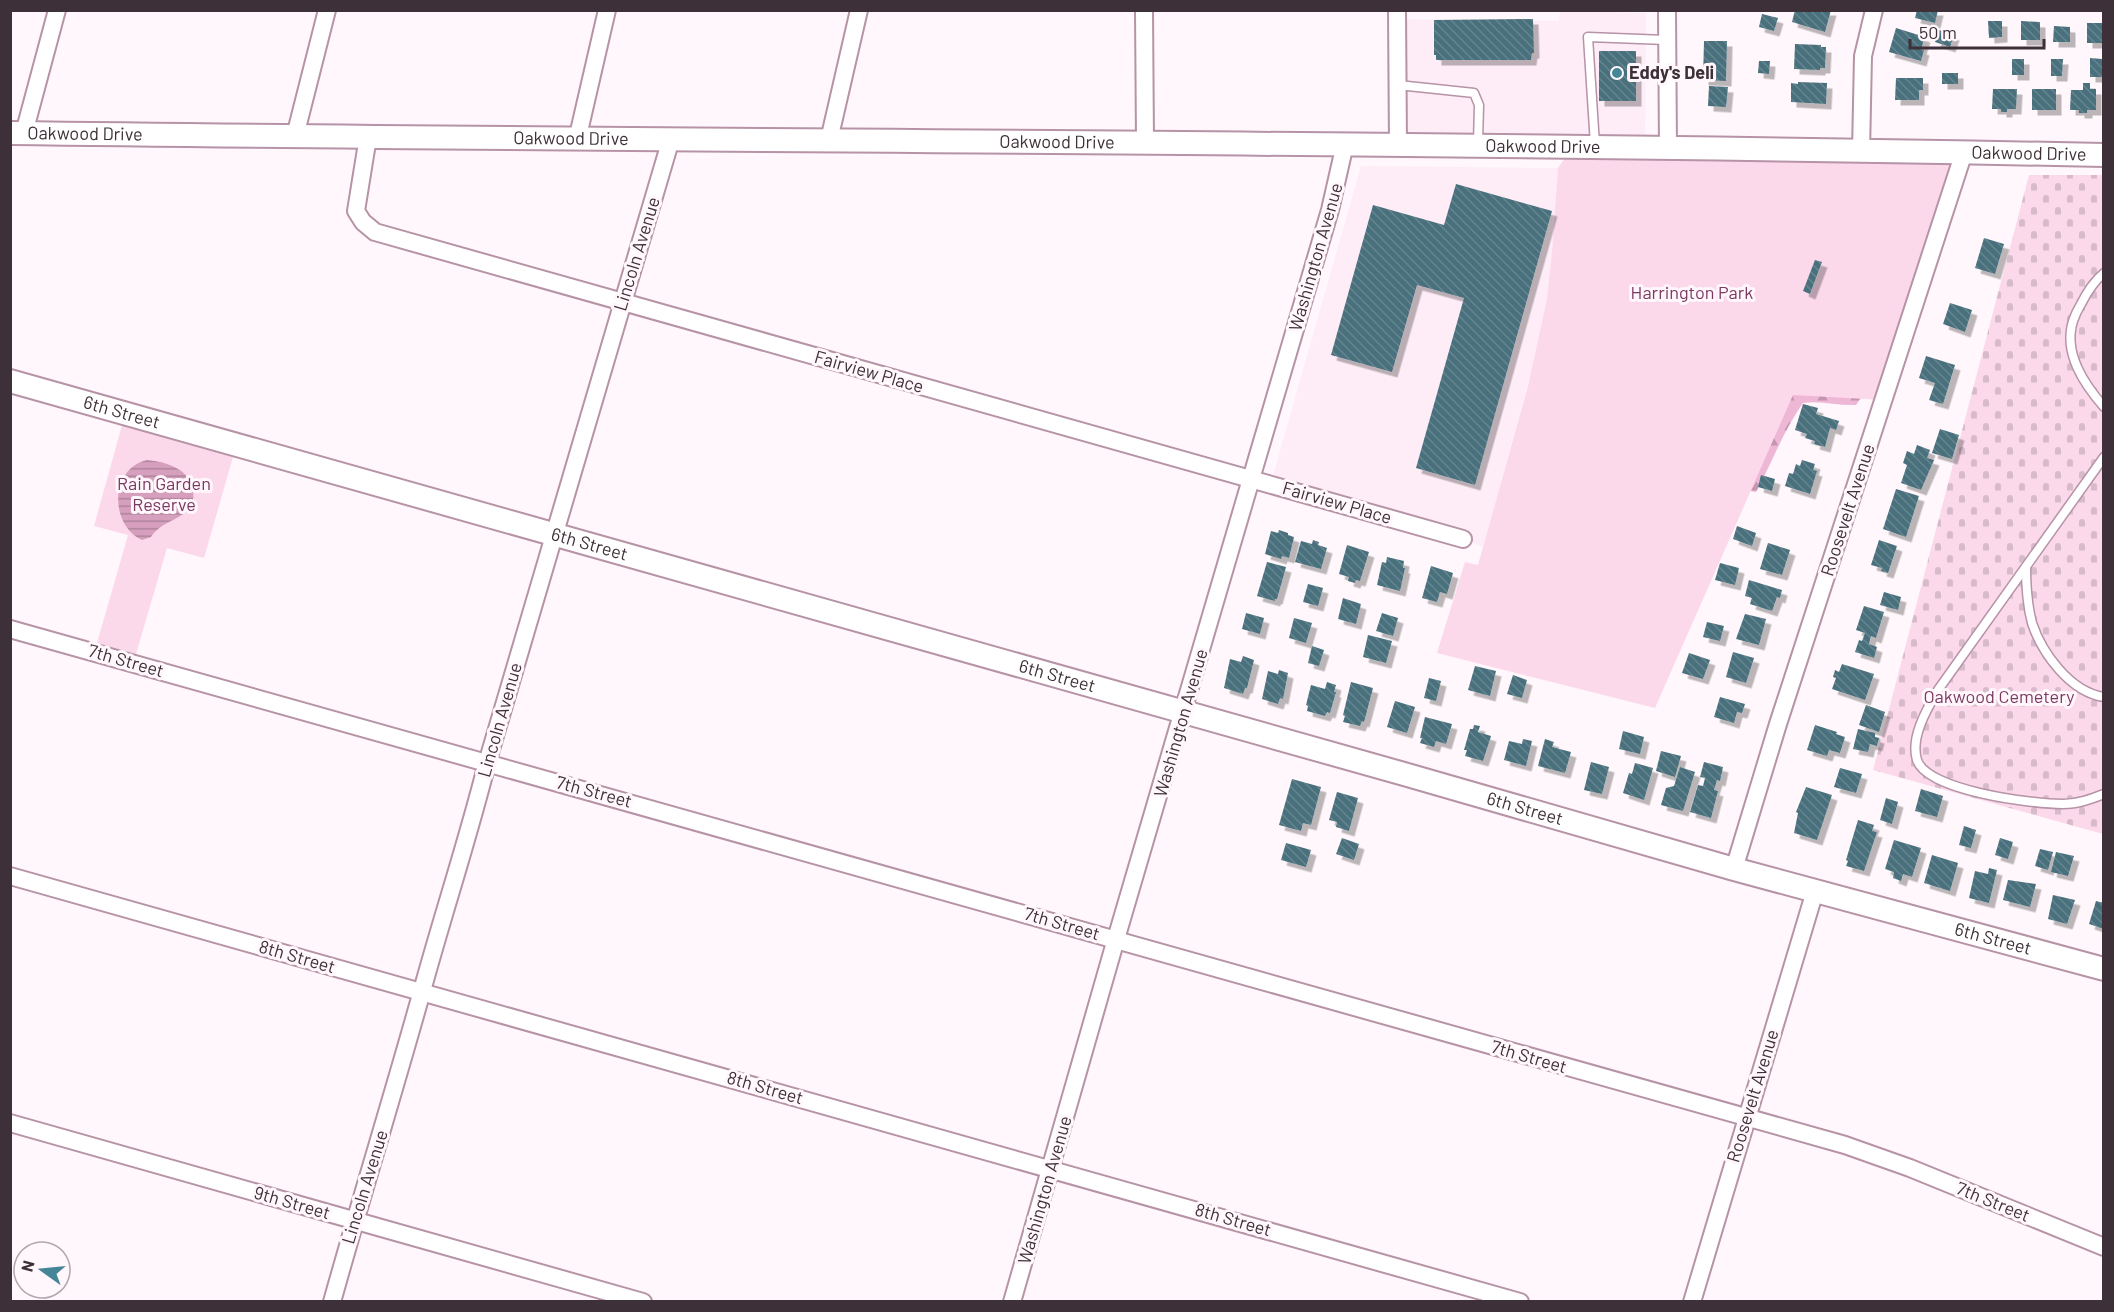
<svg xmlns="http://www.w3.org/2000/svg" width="2114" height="1312" font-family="Barlow,sans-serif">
	<defs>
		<pattern id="forest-firs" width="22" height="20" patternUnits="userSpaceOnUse" patternTransform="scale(1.5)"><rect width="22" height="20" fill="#efb7d6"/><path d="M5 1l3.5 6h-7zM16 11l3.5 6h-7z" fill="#c395af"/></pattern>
		<pattern id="cemetery-stones" width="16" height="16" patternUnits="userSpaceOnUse" patternTransform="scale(1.5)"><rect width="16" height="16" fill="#fbd9eb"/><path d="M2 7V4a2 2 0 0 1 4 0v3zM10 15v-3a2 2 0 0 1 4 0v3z" fill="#d8bbca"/></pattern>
		<pattern id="water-rules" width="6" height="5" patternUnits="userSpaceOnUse" patternTransform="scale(1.5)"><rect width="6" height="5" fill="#d69fbe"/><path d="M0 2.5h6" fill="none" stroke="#af829b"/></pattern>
		<pattern id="building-back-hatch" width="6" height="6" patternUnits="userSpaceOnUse" patternTransform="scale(1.5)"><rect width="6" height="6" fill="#48707d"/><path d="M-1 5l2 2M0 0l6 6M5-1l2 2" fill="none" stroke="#67848e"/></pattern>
		<filter id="shadow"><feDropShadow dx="5.5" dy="5.5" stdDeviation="0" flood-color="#0004"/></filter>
	</defs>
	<rect width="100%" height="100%" fill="#fff7fb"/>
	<g fill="#feecf6">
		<path d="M1560,11l86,2 -1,134 -247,-2 2,-126 159,2z"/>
		<path d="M1361,166l197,2 -6,84 -5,47 -15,70 -49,178 -20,-8 -192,-56z"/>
	</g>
	<path fill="url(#forest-firs)" d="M1795,377l70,15 -9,13c-18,1 -35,-5 -53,-2 -20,28 -31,60 -47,89l-11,-2z"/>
	<path fill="url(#cemetery-stones)" d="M2029,175h74v659l-230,-64z"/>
	<g fill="#fbd9eb">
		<path d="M1572,148l392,4 -81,248 -90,-5 -138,313 -218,-55 28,-91 13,3 50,-179 19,-87 5,-47 6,-84z"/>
		<path d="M122,425l111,32 -29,101 -37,-10 -31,106 -39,-11 31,-108 -34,-9z"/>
	</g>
	<path fill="url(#water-rules)" d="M147,460c20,2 44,9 46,32 1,6 0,13 -5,18 -11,11 -27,12 -37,27l-9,3c-33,-15 -32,-72 5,-80z"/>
	<g fill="url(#building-back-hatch)" filter="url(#shadow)">
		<path d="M1795,10h36l-6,22 -33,-10z"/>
		<path d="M1917,10h21l-3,13 -20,-5z"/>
		<path d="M1762,14l16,4 -4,13 -15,-4z"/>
		<path d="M1533,19l1,34h-2l-1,7h-95v-5h-2v-35z"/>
		<path d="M1988,21h14v16l-13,1z"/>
		<path d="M2021,21l19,1v18h-19z"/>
		<rect x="2087" y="23" width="17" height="20"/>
		<path d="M2054,26l16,1v15h-17z"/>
		<path d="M1896,28l29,9 -4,12 3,1 -3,11 -32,-9z"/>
		<path d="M1939,30l15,5 -4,12 -15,-5z"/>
		<path d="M1704,41h23l-1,40 -23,-1z"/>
		<path d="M1795,44l26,1v2h5l-1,21h-5v2l-26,-1z"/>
		<rect x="1599" y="51" width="37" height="50"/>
		<path d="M2090,58l12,1v18h-12z"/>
		<rect x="2012" y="59" width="12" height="16"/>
		<path d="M2051,59h12l-1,17h-11z"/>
		<path d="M1759,61h11l-1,13 -11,-1z"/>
		<rect x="1942" y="73" width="16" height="11"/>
		<path d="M1896,78h27v12h-4v10h-24z"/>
		<path d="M1798,82l29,1 -1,21 -35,-2v-19l7,1z"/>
		<path d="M2083,83h7v6h6v21h-9v3h-8v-3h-9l1,-20h12z"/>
		<path d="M1709,86l19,1 -2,20 -18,-1z"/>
		<path d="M1993,89h24l-1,20h-9v3h-6v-3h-9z"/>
		<rect x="2032" y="89" width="24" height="21"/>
		<path d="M1456,184l96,27 -77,274 -59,-17 48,-170 -47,-13 -25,87 -61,-17 42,-150 71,20z"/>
		<path d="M1984,238l20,6 -9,30 -20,-6z"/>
		<path d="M1815,260l7,2 -12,32 -7,-3z"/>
		<path d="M1950,303l22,7 -7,22 -22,-8z"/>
		<path d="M1926,356l29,9 -12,39 -14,-4 6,-17 -16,-5z"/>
		<path d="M1803,404l15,4 -2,6 23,7 -3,9 -6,-2 -5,19 -11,-3 1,-3 -10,-3 2,-4 -12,-4z"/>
		<path d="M1940,429l19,6 -7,24 -20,-6z"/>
		<path d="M1917,445l13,5 -3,8 7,2 -13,30 -20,-7 6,-18 -4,-2 4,-12 7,3z"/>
		<path d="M1802,460l13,4 -2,6 4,1 -7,23 -25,-8 4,-13 4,1 3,-10 4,2z"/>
		<path d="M1761,475l14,4 -3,12 -14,-4z"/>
		<path d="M1896,489l23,7 -13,41 -23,-8z"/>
		<path d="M1737,526l19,7 -4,13 -19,-7z"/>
		<path d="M1279,530l9,3v2l6,2 -5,21 -7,-2 -1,3 -16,-5 6,-23 7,2z"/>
		<path d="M1313,540l6,2 -1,3 9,3 -6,21 -26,-7 6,-21 11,3z"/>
		<path d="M1879,540l18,6 -9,27 -7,-2 1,-3 -11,-3z"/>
		<path d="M1768,543l22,7 -8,25 -22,-6z"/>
		<path d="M1347,545l22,7 -9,29 -4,-1 -1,3 -7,-2 1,-4 -10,-3z"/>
		<path d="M1387,557l17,4 -1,7h2l-5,23 -23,-6 5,-23 4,1z"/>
		<path d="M1267,562l19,5 -9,32h-2v2l-18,-5z"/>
		<path d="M1720,563l19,5 -4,17 -20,-5z"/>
		<path d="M1431,566l22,7 -6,21 -7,-2 -3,10 -15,-4z"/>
		<path d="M1749,580l33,10 -2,8 -3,-1 -5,14 -22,-7 2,-6 -7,-2z"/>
		<path d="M1308,584l15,4 -5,18 -15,-4z"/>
		<path d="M1884,592l17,5 -3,13 -18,-5z"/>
		<path d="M1343,598l18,6 -5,20 -18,-5z"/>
		<path d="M1864,606l20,6 -8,26 -5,-2 -2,8 8,3 -3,11 -19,-6 4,-12 3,1 3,-8 -9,-3z"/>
		<path d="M1246,613l18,5 -4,16 -18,-5z"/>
		<path d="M1382,613l16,5 -5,18 -17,-5z"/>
		<path d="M1745,614l21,5 -7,26 -23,-6z"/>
		<path d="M1294,618l18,5 -6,20 -17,-5z"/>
		<path d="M1707,622l17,4 -4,15 -17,-4z"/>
		<path d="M1368,635l24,6 -6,22 -23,-6z"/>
		<path d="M1312,646l12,4 -5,16 -11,-3z"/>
		<path d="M1733,652l21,6 -8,25 -20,-6z"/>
		<path d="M1689,653l21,7 -7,19 -21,-6z"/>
		<path d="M1243,656l11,4 -7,28h-2l-2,6 -19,-6 6,-29 11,3z"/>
		<path d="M1842,664l32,10 -9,26 -33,-11 4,-11 -3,-1 2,-7 4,2z"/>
		<path d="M1475,666l21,5 -6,25 -22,-6z"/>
		<path d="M1279,670l9,3 -5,26 -3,-1 -2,6 -16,-5 6,-28 10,3z"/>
		<path d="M1513,675l14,5 -5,18 -15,-4z"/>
		<path d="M1429,678l12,3 -5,20 -12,-3z"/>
		<path d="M1327,682l9,3 -2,7h2l-6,21 -3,-1 -2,4 -18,-5 1,-5 -2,-1 5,-20 14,4z"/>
		<path d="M1351,682l22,6 -9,34 -2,-1 -2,5 -17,-4 2,-6 -2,-1z"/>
		<path d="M1720,697l25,7 -3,9 -5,-1 -3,11 -20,-6z"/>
		<path d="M1395,701l20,6 -8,26 -20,-6z"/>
		<path d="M1866,705l19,7 -6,20 -20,-7z"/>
		<path d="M1425,717l27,7 -6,20 -10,-3 -2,6 -14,-4 2,-5h-2z"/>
		<path d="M1474,725l6,1 -2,6 13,4 -8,25 -18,-5 2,-6h-3l6,-21h3z"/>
		<path d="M1815,725l22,7 -1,2 9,3 -5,16 -11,-3 -2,6 -20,-6z"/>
		<path d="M1858,729l17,4v4l4,1 -2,8 -7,-2 -2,8 -15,-3z"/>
		<path d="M1623,731l21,6 -4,17 -21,-5z"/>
		<path d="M1523,739l9,2 -6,25 -22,-6 5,-19 13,3z"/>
		<path d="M1545,739l9,3 -2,5 19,5 -6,21 -27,-7z"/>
		<path d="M1661,751l20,5 -6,21 -19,-6z"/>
		<path d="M1591,762l18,5 -7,27 -18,-4z"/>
		<path d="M1704,762l19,5 -3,14 -3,-1 -3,10 4,1 -7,27 -21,-6 8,-27 5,1 2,-8 -5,-1z"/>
		<path d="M1635,763l18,5 -9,32 -21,-7 6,-20 3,1z"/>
		<path d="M1680,767l15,5 -12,39 -22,-6 5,-17 8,-2z"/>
		<path d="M1840,768l22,6 -6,19 -22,-6z"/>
		<path d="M1292,779l29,8 -10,38 -8,-2 -2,8 -22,-6z"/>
		<path d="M1806,787l26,8 -15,45 -23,-7 4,-20 -2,-1z"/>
		<path d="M1921,789l22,7 -6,21 -22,-6z"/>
		<path d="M1337,792l21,6 -9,33 -13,-4 1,-5 -8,-2z"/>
		<path d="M1886,798l12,4 -6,22 -12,-4z"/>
		<path d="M1858,820l16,5 -2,6 5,1 -13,39 -18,-5 2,-5 -2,-1z"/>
		<path d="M1964,826l12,4 -5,18 -12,-3z"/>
		<path d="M1342,838l17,6 -5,16 -18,-6z"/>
		<path d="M2000,838l13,4 -5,17 -13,-4z"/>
		<path d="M1894,840l27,8 -9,29 -9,-3 -2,7 -8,-3 1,-6 -9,-3z"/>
		<path d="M1286,843l25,7 -5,17 -25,-7z"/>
		<path d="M2040,849l13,3 -5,18 -13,-4z"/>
		<path d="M2056,852l18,4 -6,20 -17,-4z"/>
		<path d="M1932,855l26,8 -8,28 -26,-8z"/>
		<path d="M1989,868l8,2 -8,33 -20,-5 6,-27 13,3z"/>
		<path d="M2008,880l28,4 -6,23 -27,-7z"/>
		<path d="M2053,895l22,5 -8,24 -19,-5z"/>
		<path d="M2096,901l8,2v26l-15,-5z"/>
	</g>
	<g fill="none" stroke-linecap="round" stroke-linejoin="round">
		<defs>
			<g id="lane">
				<path d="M1398,85l76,8 5,12 -1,38"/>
				<path d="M1595,145l-7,-108 78,3"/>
				<path d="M2104,273c-11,9 -17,19 -23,31 -3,5 -6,11 -8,17 -10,32 11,63 31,86"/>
				<path d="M2104,457l-166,233c-11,19 -28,47 -21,70 10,31 116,44 146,44 15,0 28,-5 41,-10"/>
				<path d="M2026,567c0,19 1,37 6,56 10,30 38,69 72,74"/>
			</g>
			<g id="street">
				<path d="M1144,10l1,132"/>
				<path d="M1397,10l1,135"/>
				<path d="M1667,10l1,139"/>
				<path d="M24,133l33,-123"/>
				<path d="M295,136l32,-126"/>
				<path d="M368,137l-12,74 7,11 12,10 1088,307"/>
				<path d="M577,140l30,-130"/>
				<path d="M829,140l30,-130"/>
				<path d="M1861,151l2,-95 11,-46"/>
				<path d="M10,629l1835,516 65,23 194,79"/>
				<path d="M1734,869l44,-145 186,-572"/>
				<path d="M10,876l1510,426"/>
				<path d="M10,1123l633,179"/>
				<path d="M332,1302c29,-104 61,-207 90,-311 21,-77 46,-152 65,-228l184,-624"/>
				<path d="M1012,1302l104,-363 214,-729 15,-66"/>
				<path d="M1692,1302l123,-411"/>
			</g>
			<g id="secondary">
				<path id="s1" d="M10,133c698,9 1396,8 2094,22"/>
				<path id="s2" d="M10,381l1394,393 330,95 370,100"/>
			</g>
		</defs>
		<use href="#lane" stroke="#b693a6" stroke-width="11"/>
		<use href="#street" stroke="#b693a6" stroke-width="20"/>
		<use href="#secondary" stroke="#b693a6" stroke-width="26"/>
		<use href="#lane" stroke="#fff" stroke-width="8"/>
		<use href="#street" stroke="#fff" stroke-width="16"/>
		<use href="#secondary" stroke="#fff" stroke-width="22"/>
	</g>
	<circle fill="#448598" stroke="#fff7fb" stroke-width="2" cx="1617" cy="73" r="6"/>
	<g text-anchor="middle" stroke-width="6" stroke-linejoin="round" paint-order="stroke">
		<g font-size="18" font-weight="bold" fill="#3e3038" stroke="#fff7fb" text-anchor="start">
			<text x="1629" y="79">Eddy's Deli</text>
		</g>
		<g font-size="18" fill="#3e3038" stroke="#fff7fb">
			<text dy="6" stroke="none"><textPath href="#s1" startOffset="75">Oakwood Drive</textPath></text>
			<text dy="6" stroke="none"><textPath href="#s1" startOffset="561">Oakwood Drive</textPath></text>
			<text dy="6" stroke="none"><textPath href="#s1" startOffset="1047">Oakwood Drive</textPath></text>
			<text dy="6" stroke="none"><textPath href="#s1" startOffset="1533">Oakwood Drive</textPath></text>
			<text dy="6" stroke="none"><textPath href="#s1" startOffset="2019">Oakwood Drive</textPath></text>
			<text transform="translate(637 254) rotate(-73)" y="6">Lincoln Avenue</text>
			<text transform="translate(1316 257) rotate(-74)" y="6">Washington Avenue</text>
			<text transform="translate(869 372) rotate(16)" y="6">Fairview Place</text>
			<text dy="6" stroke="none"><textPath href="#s2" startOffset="116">6th Street</textPath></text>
			<text transform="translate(1337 503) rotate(16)" y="6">Fairview Place</text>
			<text transform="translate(1848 510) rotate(-72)" y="6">Roosevelt Avenue</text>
			<text dy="6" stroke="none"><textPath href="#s2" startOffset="602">6th Street</textPath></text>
			<text transform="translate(126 661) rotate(16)" y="6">7th Street</text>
			<text dy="6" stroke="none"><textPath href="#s2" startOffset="1088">6th Street</textPath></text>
			<text transform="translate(500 720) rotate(-74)" y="6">Lincoln Avenue</text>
			<text transform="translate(1181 723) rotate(-74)" y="6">Washington Avenue</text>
			<text transform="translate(594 792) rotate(15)" y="6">7th Street</text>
			<text dy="6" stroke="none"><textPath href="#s2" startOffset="1574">6th Street</textPath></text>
			<text transform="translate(1062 924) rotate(16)" y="6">7th Street</text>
			<text dy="6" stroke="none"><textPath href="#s2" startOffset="2060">6th Street</textPath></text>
			<text transform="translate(297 957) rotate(16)" y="6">8th Street</text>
			<text transform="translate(1529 1057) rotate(16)" y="6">7th Street</text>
			<text transform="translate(765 1088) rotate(16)" y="6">8th Street</text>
			<text transform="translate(1753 1096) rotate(-73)" y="6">Roosevelt Avenue</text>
			<text transform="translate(365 1187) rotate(-73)" y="6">Lincoln Avenue</text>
			<text transform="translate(1045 1190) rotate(-74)" y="6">Washington Avenue</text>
			<text transform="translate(1993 1202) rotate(22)" y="6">7th Street</text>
			<text transform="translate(292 1203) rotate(16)" y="6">9th Street</text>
			<text transform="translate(1233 1220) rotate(16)" y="6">8th Street</text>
		</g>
		<g font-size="18" fill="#7b3962" stroke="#fff7fb">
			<text x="1692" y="299">Harrington Park</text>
			<text x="164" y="490">Rain Garden<tspan x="164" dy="21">Reserve</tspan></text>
			<text x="1999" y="703">Oakwood Cemetery</text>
		</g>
	</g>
	<rect width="2114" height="1312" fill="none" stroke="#3e3038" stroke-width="24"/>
	<g transform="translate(42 1270) rotate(285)"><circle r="28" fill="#fff7fb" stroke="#b2a7ad" stroke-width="1.5"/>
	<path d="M0-4.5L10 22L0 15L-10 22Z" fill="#448598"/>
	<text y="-9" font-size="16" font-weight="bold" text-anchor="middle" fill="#3e3038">N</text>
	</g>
	<path d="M1910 39v9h134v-9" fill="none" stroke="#3e3038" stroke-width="3"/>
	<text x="1919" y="39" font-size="18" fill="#3e3038" stroke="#fff7fb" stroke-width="4.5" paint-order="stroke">50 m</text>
</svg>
